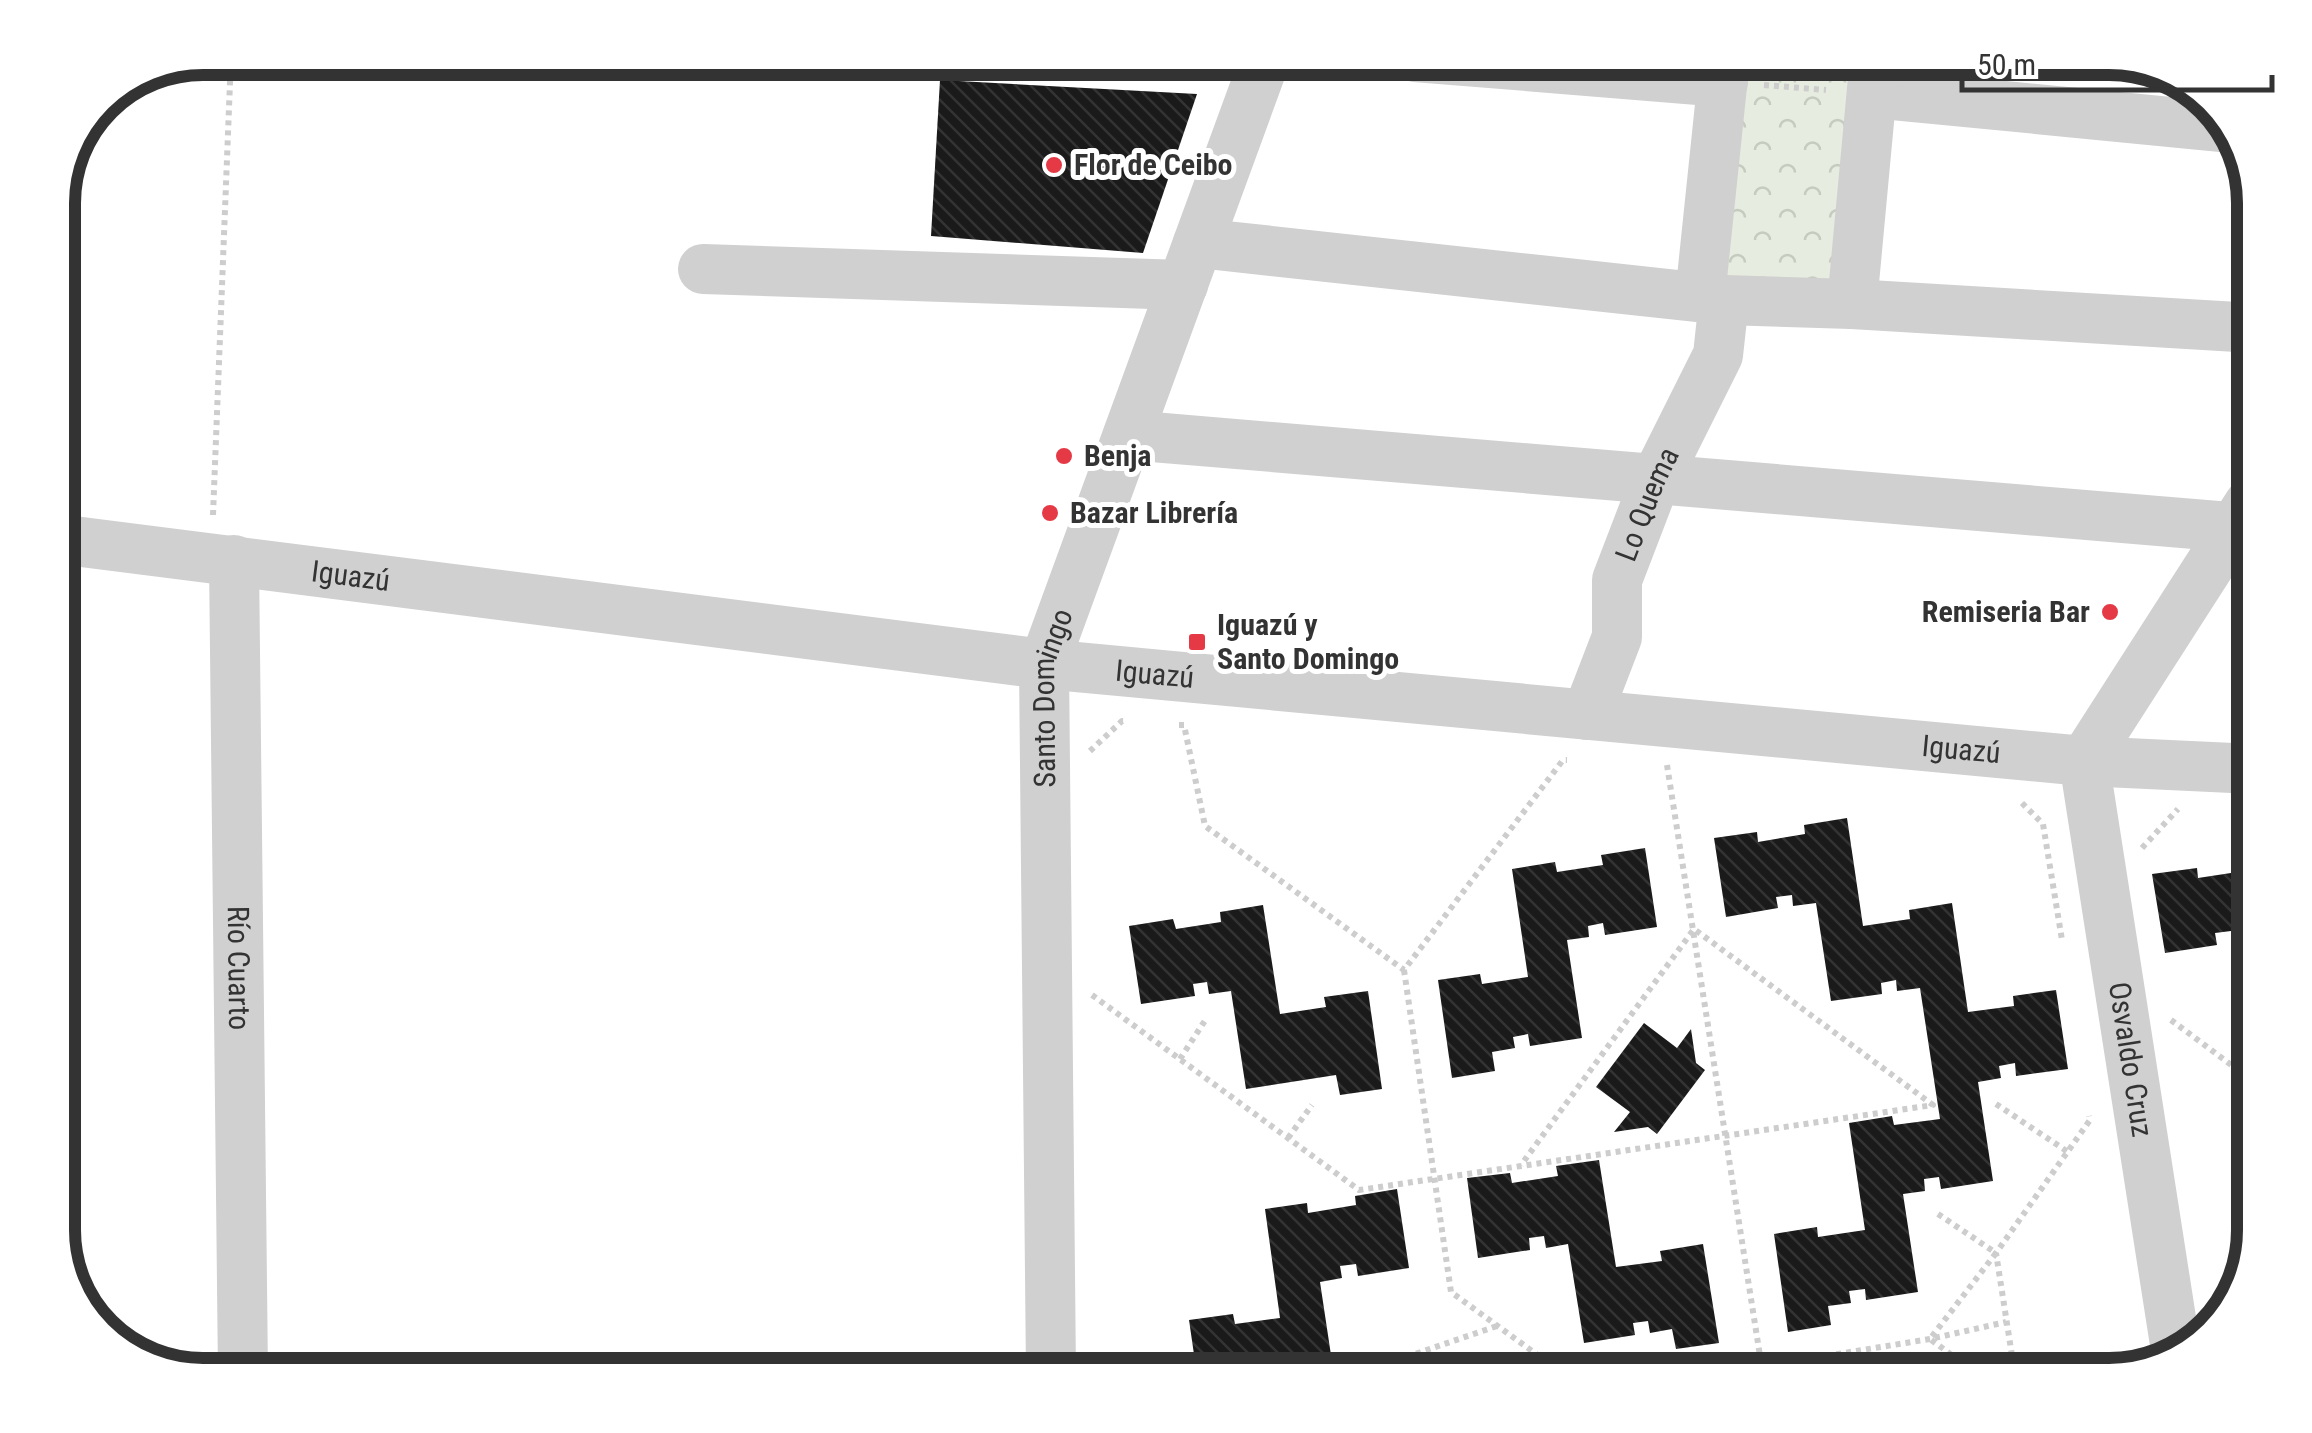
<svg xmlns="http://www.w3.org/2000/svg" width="2312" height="1433" font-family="'Roboto Condensed',sans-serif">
	<defs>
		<pattern id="park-crowns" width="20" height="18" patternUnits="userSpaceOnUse" patternTransform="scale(2.5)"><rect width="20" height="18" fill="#e6ecdf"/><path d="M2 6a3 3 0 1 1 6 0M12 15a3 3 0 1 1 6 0" fill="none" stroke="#c6cbc0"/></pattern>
		<pattern id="building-back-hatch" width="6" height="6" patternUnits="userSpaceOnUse" patternTransform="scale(2.5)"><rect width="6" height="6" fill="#1a1a1a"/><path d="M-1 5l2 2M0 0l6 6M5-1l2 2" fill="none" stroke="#333"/></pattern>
	</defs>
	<rect width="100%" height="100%" fill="#fff"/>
	<path fill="url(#park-crowns)" d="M1737,58h119l-21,232 -121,-9z"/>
	<g fill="url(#building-back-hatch)">
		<path d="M940,80l257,14 -54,159 -212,-17z"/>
		<path d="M1847,818l16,108 47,-7 -1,-9 43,-7 16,109 46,-6 -1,-10 43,-6 12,79 -52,7 -1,-13 -16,3 2,12 -23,4 15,99 -52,8 -2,-12 -15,2 1,12 -22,3 15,98 -52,8 -1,-11 -16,2 2,12 -23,3 3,19 -43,7 -14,-98 43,-7 1,10 47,-7 -16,-107 43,-7 2,9 46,-6 -20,-131 -23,3 -1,-11 -15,3 1,11 -51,7 -15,-98 -23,3 -1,-11 -16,2 2,11 -52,9 -12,-79 43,-6 1,10 47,-8 -1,-9z"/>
		<path d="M1645,848l12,79 -52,8 -2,-12 -15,3 1,11 -22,3 15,98 -52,8 -2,-12 -15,3 2,11 -23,4 3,19 -43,7 -14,-98 42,-6 2,10 46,-7 -16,-108 43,-7 2,10 46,-7 -2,-10z"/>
		<path d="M2254,859v80l-21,4 -2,-12 -16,2 2,12 -52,8 -13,-79 45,-6 1,10 46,-7 -1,-10z"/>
		<path d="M1263,905l17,109 46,-7 -2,-10 44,-6 14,98 -42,6 -4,-20 -90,14 -15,-98 -22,3 -2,-12 -14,2 2,12 -54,8 -12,-78 44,-7 3,10 45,-7 -1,-10z"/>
		<path d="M1644,1023l33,25 14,-19 5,34 9,7 -48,64 -9,-7 -34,5 16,-20 -34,-25z"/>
		<path d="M1599,1160l17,107 46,-6 -2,-10 43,-7 16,99 -43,6 -4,-20 -22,4 -2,-12 -15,2 2,12 -51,8 -16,-99 -22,4 -2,-12 -15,2 1,12 -52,8 -11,-80 43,-5 2,10 46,-7 -2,-10z"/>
		<path d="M1397,1189l12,79 -51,8 -2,-12 -16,2 2,12 -22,4 14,93h-137l-8,-55 44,-6 2,10 45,-6 -15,-109 42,-6 1,10 48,-8 -1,-9z"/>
		<path d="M1929,1368l2,7h-32v-2z"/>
	</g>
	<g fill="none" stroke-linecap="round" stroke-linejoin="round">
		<g stroke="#cdcdcd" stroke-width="6" stroke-dasharray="5 5" stroke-linecap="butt">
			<path d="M1764,85l62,5"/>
			<path d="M213,515l18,-458"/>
			<path d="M1179,725h5l21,101 199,144 159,-210h4"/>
			<path d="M1090,751l32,-30h4"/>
			<path d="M1667,765l96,610"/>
			<path d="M2022,803l21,21 19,116"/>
			<path d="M2142,848l36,-39"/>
			<path d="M1404,970l47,322 114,83"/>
			<path d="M1092,995l267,195 574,-85 -239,-176 -173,236"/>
			<path d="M2171,1020l83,62"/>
			<path d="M1180,1059l26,-40"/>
			<path d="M1996,1104l72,48"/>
			<path d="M1288,1138l24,-33"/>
			<path d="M1938,1214l58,39 -66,86 49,36"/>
			<path d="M1396,1375l16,-20 88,-30"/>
			<path d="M1708,1375l222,-36 76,-17"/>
			<path d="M2015,1375l-19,-122 94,-133 -1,-4"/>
		</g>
		<g stroke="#d0d0d0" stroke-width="50">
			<path d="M1415,57l308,25"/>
			<path d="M1872,93l360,35"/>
			<path d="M1198,243l526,57 128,4 402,24"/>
			<path d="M703,269l480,16"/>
			<path d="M1700,297l25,-240"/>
			<path d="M1852,304l23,-247"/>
			<path d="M1128,435l1126,94"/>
			<path id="s1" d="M58,539l986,125 1040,97 170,8"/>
			<path id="s2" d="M234,560l9,815"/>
			<path id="s3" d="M1587,715l30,-78v-57l38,-99 63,-126 6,-55"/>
			<path id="s4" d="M2084,761l93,596"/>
			<path d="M2084,761l165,-257"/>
			<path id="s5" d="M1051,1375l-7,-711 222,-607"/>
		</g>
	</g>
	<g fill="#e63946" stroke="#fff" stroke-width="4">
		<circle cx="1054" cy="165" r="10"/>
		<circle cx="1064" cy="456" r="10"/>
		<circle cx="1050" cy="513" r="10"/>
		<circle cx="2110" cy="612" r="10"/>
		<rect x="1187" y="632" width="20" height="20" rx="5"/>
	</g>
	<g text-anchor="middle" stroke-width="10" stroke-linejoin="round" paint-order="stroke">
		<g font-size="30" font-weight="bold" fill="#333" stroke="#fff" text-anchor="start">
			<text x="1074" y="175">Flor de Ceibo</text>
			<text x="1084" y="466">Benja</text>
			<text x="1070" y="523">Bazar Librería</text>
			<text x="2090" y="622" text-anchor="end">Remiseria Bar</text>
			<text x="1217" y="635">Iguazú y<tspan x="1217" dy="34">Santo Domingo</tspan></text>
		</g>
		<g font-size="30" fill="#333" stroke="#fff">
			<text dy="10" stroke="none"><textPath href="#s3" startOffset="222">Lo Quema</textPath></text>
			<text dy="10" stroke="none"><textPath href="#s1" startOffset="295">Iguazú</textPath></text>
			<text dy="10" stroke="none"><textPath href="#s1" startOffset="1105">Iguazú</textPath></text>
			<text dy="10" stroke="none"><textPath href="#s5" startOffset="678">Santo Domingo</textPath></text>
			<text dy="10" stroke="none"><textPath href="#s1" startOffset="1915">Iguazú</textPath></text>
			<text dy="10" stroke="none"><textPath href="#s2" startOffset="408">Río Cuarto</textPath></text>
			<text dy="10" stroke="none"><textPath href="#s4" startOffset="302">Osvaldo Cruz</textPath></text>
		</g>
	</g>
	<path d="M0 0H2312V1433H0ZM203 75H2109A128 128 0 0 1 2237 203V1230A128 128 0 0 1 2109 1358H203A128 128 0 0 1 75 1230V203A128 128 0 0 1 203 75Z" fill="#fff" fill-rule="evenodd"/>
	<path fill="none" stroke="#333" stroke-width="12" d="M203 75H2109A128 128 0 0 1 2237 203V1230A128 128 0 0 1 2109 1358H203A128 128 0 0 1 75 1230V203A128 128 0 0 1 203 75Z"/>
	<path d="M1962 75v15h310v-15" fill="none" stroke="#333333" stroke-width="5"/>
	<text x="1977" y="75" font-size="30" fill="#333333" stroke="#ffffff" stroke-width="8" paint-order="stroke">50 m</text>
</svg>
